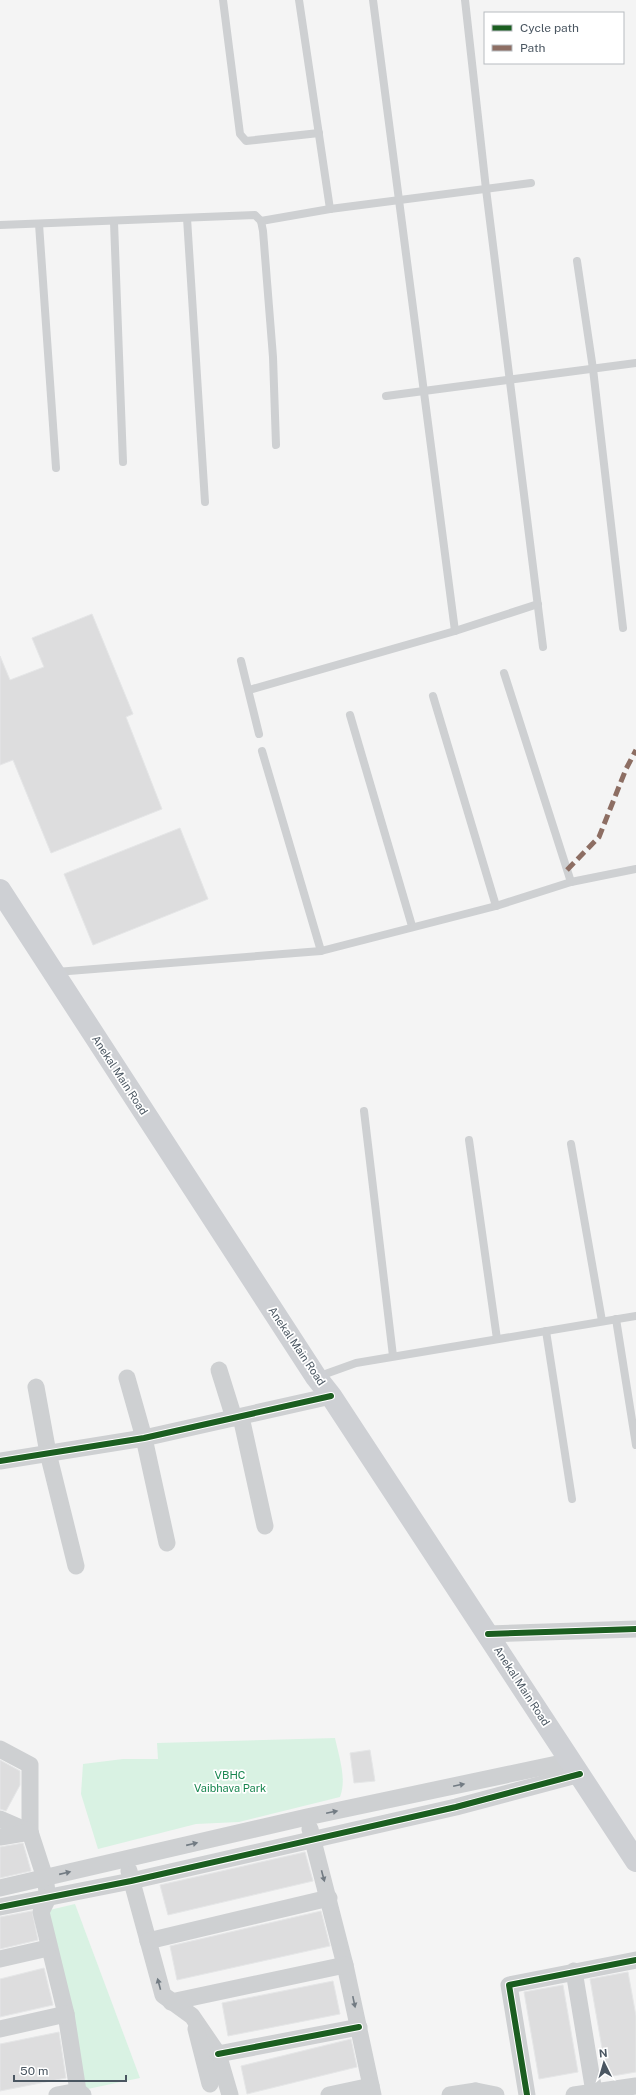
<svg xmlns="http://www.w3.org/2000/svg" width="636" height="2095" font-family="'Public Sans',sans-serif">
	<rect width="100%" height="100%" fill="#f4f4f4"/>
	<g fill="#d9f2e3">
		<path d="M335,1738c4,19 12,41 5,59l-101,25 -43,2 -98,25 -17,-55 2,-30 40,-5h35l-1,-16z"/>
		<path d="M75,1904l65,174 -62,13 -37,-179z"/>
	</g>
	<g fill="#ddddde" stroke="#e5e6e7">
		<path d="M92,614l41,100 -7,3 36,92 -111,44 -38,-93 -13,5v-109l10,24 34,-13 -12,-29z"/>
		<path d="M180,828l28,71 -115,46 -29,-71z"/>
		<path d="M370,1750l5,31 -21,2 -4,-30z"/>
		<path d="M0,1760l20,11v14l-14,26 -6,-2z"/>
		<path d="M23,1843l8,28 -31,7v-31z"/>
		<path d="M305,1852l8,29 -145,34 -8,-30z"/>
		<path d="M32,1911l6,29 -38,9v-32z"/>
		<path d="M321,1911l9,35 -153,34 -7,-34z"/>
		<path d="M44,1968l9,37 -53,12v-38z"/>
		<path d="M628,1972l8,44v56l-29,5 -17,-98z"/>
		<path d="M333,1981l7,33 -112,22 -6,-33z"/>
		<path d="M563,1985l15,87 -39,7 -15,-87z"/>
		<path d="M59,2032l7,46 -66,13v-47z"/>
		<path d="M351,2039l6,28 -110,27 -6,-28z"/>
	</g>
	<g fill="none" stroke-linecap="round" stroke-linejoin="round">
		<g stroke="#ced0d2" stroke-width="8">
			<path d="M223,0l17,134 6,7 73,-8"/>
			<path d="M299,0l31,209"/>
			<path d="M465,0l21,189 57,458"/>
			<path d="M187,218l18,284"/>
			<path d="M261,221l69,-12 201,-26"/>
			<path d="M114,222l9,240"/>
			<path d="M39,224l17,244"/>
			<path d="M0,225l255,-10 6,6 2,10 10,126 3,88"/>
			<path d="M577,261l16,108 30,259"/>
			<path d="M386,396l250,-33"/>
			<path d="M455,631l83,-27"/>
			<path d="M241,661l18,73"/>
			<path d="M504,673l67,209"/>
			<path d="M249,690l206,-59 -82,-631"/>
			<path d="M433,696l63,210"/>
			<path d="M350,715l62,211"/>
			<path d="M262,751l59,200"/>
			<path d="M56,972l265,-21 175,-45 75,-24 65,-13"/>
			<path d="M364,1111l29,245"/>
			<path d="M469,1140l28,199"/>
			<path d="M571,1144l31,177"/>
			<path d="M616,1319l20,126"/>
			<path d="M546,1331l26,168"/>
			<path d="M317,1377l39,-14 280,-47"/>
		</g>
		<g stroke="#ced0d2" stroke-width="17">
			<path d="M219,1370l15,48"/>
			<path d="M127,1378l17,60 23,105"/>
			<path d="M36,1387l12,66 28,113"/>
			<path d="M241,1417l24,109"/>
			<path d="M0,1461l144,-23 187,-42"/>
			<path d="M488,1634l148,-5"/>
			<path d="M0,1749l30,16v67l15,46 3,20 -7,14 25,102 12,77 5,4"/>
			<path d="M0,1819l30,13"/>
			<path d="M310,1829l35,136 28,130"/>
			<path d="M0,1837l30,-5"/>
			<path d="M129,1871l34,124 29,21 26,38 12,41"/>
			<path d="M0,1888l307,-71 264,-56"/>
			<path d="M0,1907l131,-26 325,-74 124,-33"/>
			<path d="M148,1941l181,-43"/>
			<path d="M0,1959l48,-11"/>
			<path d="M574,1971l20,121"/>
			<path d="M171,2002l174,-37"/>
			<path d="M0,2029l66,-15"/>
			<path d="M196,2029l14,55"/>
			<path d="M218,2054l141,-27"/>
			<path d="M476,2091l20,4"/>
			<path d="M57,2095l21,-4"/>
			<path d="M329,2095l42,-9"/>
			<path d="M450,2095l26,-4v4"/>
			<path d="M527,2095l-18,-110 127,-25"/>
			<path d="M574,2095l62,-9"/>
		</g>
		<path stroke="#ced0d4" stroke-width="22" d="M0,890l316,487 15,19 305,465"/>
		<path stroke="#8d6e63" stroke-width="5" stroke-dasharray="10 5" stroke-linecap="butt" d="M567,870l32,-33 27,-68 10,-19"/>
		<defs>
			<g id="cycleway">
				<path d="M0,1461l144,-23 187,-42"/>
				<path d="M488,1634l148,-5"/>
				<path d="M0,1907l131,-26 325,-74 124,-33"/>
				<path d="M218,2054l141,-27"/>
				<path d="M527,2095l-18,-110 127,-25"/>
			</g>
		</defs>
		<use href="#cycleway" stroke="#fff" stroke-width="8"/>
		<use href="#cycleway" stroke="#1b5e20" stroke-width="6"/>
	</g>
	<defs><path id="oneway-solid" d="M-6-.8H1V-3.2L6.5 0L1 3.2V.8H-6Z"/></defs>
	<g fill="#727b83">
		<use href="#oneway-solid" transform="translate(459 1785) rotate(-12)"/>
		<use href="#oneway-solid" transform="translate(332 1812) rotate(-12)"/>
		<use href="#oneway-solid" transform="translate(192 1844) rotate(-13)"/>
		<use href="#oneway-solid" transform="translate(65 1873) rotate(-13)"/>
		<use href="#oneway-solid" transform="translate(323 1876) rotate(75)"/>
		<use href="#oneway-solid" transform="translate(159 1984) rotate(-105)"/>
		<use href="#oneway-solid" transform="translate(354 2002) rotate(78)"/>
	</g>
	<g text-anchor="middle" stroke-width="3.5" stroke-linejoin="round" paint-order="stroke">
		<g font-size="11" fill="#4a5661" stroke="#fff">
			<text transform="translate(120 1075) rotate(57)" y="4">Anekal Main Road</text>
			<text transform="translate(297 1346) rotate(56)" y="4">Anekal Main Road</text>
			<text transform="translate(522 1686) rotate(57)" y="4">Anekal Main Road</text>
		</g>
		<g font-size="11" fill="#17864f" stroke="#fff">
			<text x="230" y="1779">VBHC<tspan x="230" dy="13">Vaibhava Park</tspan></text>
		</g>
	</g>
	<rect x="484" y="12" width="140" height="52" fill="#ffffff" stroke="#b7bbc0"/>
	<rect x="492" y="25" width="20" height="6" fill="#1b5e20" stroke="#b7bbc0"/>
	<text x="520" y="32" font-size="12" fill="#4a5661">Cycle path</text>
	<rect x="492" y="45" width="20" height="6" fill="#8d6e63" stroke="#b7bbc0"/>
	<text x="520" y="52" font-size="12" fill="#4a5661">Path</text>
	<g transform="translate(604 2063) rotate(355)" stroke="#ffffff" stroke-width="3" paint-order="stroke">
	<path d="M0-3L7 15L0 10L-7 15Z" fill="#4a5661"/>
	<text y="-6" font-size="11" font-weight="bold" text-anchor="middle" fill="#4a5661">N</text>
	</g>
	<path d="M14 2075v6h112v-6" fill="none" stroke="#4a5661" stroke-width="2"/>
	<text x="20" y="2075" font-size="12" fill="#4a5661" stroke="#ffffff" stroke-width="3" paint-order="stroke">50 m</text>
</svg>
